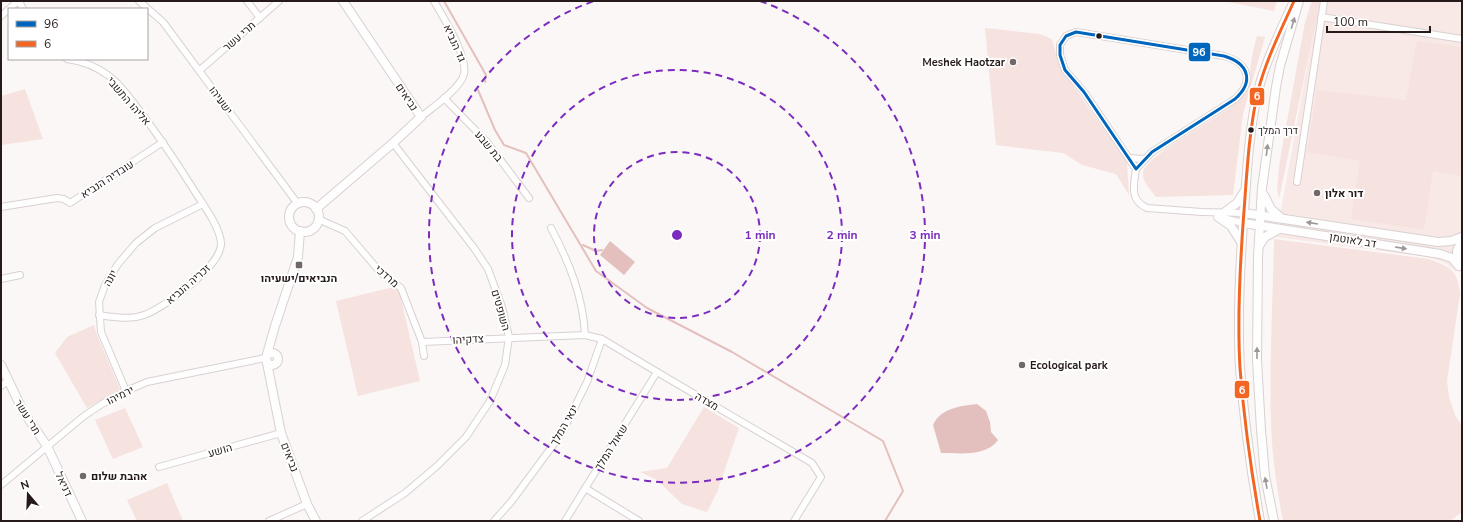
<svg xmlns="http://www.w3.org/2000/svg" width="1463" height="522" font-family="'Nunito Sans',Heebo,sans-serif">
	<rect width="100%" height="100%" fill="#fbf7f6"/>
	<path fill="#f8e9e7" d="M1319,1h143v271l-7,-1 -10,-8 -16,-6 -153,-20z"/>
	<g fill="#f6e2df">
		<path d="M1223,1h54l-3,10z"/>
		<path d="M1312,1h8l-41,198 -2,-11 3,-28 25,-138z"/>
		<path d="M985,28l55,6 12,5 8,28 67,95 2,33 -13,-21 -34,-9 -19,-12 -67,-8z"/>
		<path d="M1257,36l8,1 -22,77 -10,81 -77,2c-5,-7 -14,-15 -13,-24 4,-21 85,-57 103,-80 7,-10 3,-19 5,-30 1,-9 4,-18 6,-27z"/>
		<path d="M1420,41l42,6v129l-29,-5 -9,59 -73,-11 9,-58 -53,-9 10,-62 89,10 10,-55 1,-3z"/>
		<path d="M25,89l18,50 -42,6v-49z"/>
		<path d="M1274,239l155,20c21,8 29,11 31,35l-13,87 2,16 6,18 7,11v86l-12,9h-167c-5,-26 -9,-52 -11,-78 -4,-68 1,-136 2,-204z"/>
		<path d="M398,286l22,95 -62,15 -22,-95z"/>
		<path d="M94,325l3,10 23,54 -33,19 -32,-55 12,-16z"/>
		<path d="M704,407l35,21 -22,64 -10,20 -25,-8 -25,-24 -17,-8 27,-4z"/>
		<path d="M125,408l18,39 -30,12 -18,-39z"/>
		<path d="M167,483l16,38h-46l-10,-21z"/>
	</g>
	<g fill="#e3c0bd">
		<path d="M610,241l25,21 -11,13 -24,-20z"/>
		<path d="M977,404l9,7 4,11 1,10 7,8c-12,17 -38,13 -57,13l-8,-28c8,-17 27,-19 44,-21z"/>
	</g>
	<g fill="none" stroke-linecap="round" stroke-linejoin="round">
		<g stroke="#e3c0bd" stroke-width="2">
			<path d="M444,1l42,74 -1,7"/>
			<path d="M478,90l17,40 9,15 22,8 70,118 51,37 85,44 151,89 20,50 -18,30"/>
			<path d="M583,245l13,6 6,-1"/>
		</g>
		<defs>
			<g id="street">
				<path d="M19,1l4,8"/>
				<path d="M139,1l24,21 135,182"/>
				<path d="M247,1l13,17"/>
				<path d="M1,16l17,-15"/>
				<path d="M1321,17l141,22"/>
				<path d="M1076,32l148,24c24,7 31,25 11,43l-83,53 -16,17 -52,-77 -19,-22 -5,-15v-10l6,-9z"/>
				<path d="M67,59c16,2 29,7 42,17 11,8 21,22 30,34 19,25 36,50 53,77 9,15 28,39 29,56 1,23 -57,65 -77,72 -14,5 -31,2 -45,0"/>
				<path d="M200,70l79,-69"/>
				<path d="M444,98l43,44 42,56"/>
				<path d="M421,117c11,-9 40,-29 43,-43 4,-18 -21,-57 -30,-73"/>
				<path d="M1129,158l16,1"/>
				<path d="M1136,169c-2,16 -7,31 11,39l55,4 42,1"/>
				<path d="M1297,182l27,-181"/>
				<path d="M1,207l56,-9 7,1 6,4 93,-61"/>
				<path d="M1223,218l20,5"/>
				<path d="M318,219l27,12 36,42 20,15 21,54 2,14"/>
				<path d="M551,228c18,34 32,68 34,107"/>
				<path d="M1,279l19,-4"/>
				<path d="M422,342l163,-7 17,4 55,33 155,91 9,14 -27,44"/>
				<path d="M1,386l7,-5"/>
				<path d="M126,391l-25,-59 -2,-30 6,-17 13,-21 18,-21 19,-15 48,-24"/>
				<path d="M159,467l122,-34"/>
				<path d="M1,485l83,-69 18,-12 24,-13 21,-9 118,-24"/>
				<path d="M585,488l54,33"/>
				<path d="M269,521l38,-17"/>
				<path d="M362,521l43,-28 32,-27 29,-29 24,-36 15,-36 4,-28 -7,-30 -14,-38 -14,-21 -81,-105"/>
				<path d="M494,521l17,-19 51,-69 25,-51 15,-43"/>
				<path d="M565,521l92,-149"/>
			</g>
			<g id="secondary">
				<path d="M1264,195l7,14 9,8"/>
				<circle cx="304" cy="217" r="15"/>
				<path d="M316,209l77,-66 28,-26 -78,-116"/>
				<path d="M1225,212l12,-9 7,-11"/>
				<path d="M1244,213l194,29 13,-1 11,-4"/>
				<path d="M1218,217l13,9 10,16"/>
				<path d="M1243,223l197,31 12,4 7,8"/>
				<path d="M1259,246l6,-9 14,-8"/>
				<path d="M1458,264l-1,-13 5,-12"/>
				<circle cx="272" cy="359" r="6"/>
				<path d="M267,354l8,-28 23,-69 2,-26"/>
				<path d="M267,363l14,70 26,71 9,17"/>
				<path d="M1,365l22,46 24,35 35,75"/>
				<path d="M1260,521c-9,-51 -16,-101 -20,-153 -3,-52 0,-105 4,-157 3,-40 5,-81 14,-120 8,-31 23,-61 36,-90"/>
				<path d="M1274,521l-9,-45 -4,-46 -4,-70 1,-103 4,-69 14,-101 4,-21 19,-65"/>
			</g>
		</defs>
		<use href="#street" stroke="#d9d1d0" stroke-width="8"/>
		<use href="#secondary" stroke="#d9d1d0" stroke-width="10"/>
		<use href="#street" stroke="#fefefe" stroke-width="6"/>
		<use href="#secondary" stroke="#fefefe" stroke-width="8"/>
		<defs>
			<path id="bus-1" d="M1076,32l148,24c24,7 31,25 11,43l-83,53 -16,17 -52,-77 -19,-22 -5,-15v-10l6,-9z"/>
			<path id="bus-2" d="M1260,521c-9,-51 -16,-101 -20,-153 -3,-52 0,-105 4,-157 3,-40 5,-81 14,-120 8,-31 23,-61 36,-90"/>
		</defs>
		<use href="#bus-1" stroke="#fff" stroke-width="6"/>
		<use href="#bus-2" stroke="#fff" stroke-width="6"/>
		<use href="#bus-1" stroke="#0065bd" stroke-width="3"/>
		<use href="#bus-2" stroke="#f26522" stroke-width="3"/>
	</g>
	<defs><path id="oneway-solid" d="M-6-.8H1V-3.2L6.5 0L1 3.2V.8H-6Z"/></defs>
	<g fill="#9d9897">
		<use href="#oneway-solid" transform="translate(1293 23) rotate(-73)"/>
		<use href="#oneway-solid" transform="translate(1267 150) rotate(-83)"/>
		<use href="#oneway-solid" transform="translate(1312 223) rotate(-171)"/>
		<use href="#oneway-solid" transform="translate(1401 248) rotate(9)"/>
		<use href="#oneway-solid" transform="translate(1257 353) rotate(-90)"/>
		<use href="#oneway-solid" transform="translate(1266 483) rotate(-100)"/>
	</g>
	<g fill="none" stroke="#7b2cbf" stroke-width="2" stroke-dasharray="7 5">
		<circle cx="677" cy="235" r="83"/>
		<circle cx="677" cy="235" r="165"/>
		<path d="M760 1A248 248 0 1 1 594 1"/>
	</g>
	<g fill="#261b1a" stroke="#fff" stroke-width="1.5">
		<circle cx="1099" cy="36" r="3.5"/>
		<circle cx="1251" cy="130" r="3.5"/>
	</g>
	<g fill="#716867" stroke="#fff" stroke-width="1.5">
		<circle cx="1013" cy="62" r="4"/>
		<circle cx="1317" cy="193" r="4"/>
		<rect x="295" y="261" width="8" height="8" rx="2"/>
		<circle cx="1022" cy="365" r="4"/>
		<circle cx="83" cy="476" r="4"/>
	</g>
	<g text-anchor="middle" stroke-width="4" stroke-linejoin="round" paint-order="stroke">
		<g font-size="10" fill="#261b1a" stroke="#fff" text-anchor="start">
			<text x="1258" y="134">דרך המלך</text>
		</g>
		<g font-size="11" fill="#261b1a" stroke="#fff">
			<text transform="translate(239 36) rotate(-41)" y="4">תרי עשר</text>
			<text transform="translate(455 43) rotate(66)" y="4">גד הנביא</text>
			<text transform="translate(407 97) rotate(56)" y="4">נביאים</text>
			<text transform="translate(221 100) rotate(54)" y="4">ישעיהו</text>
			<text transform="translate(129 101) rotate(49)" y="4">אליהו התשבי</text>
			<text transform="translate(489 146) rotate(50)" y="4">בת שבע</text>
			<text transform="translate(107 179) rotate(-33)" y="4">עובדיה הנביא</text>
			<text transform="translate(1353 240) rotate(9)" y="4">דב לאוטמן</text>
			<text transform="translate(387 276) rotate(41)" y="4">מרדכי</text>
			<text transform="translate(110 278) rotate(-61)" y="4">יונה</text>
			<text transform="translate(188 284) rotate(-41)" y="4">זכריה הנביא</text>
			<text transform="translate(501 310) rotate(74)" y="4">השופטים</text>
			<text transform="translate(468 339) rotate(-3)" y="4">צדקיהו</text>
			<text transform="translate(120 395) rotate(-26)" y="4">ירמיהו</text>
			<text transform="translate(707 401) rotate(30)" y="4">מצדה</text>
			<text transform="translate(28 417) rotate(58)" y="4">תרי עשר</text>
			<text transform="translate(564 425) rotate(-60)" y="4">ינאי המלך</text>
			<text transform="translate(611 447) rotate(-58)" y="4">שאול המלך</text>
			<text transform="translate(220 450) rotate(-16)" y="4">הושע</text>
			<text transform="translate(290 457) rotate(69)" y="4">נביאים</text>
			<text transform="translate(64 484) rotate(65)" y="4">דניאל</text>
		</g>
		<g font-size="11" font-weight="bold" fill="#261b1a" stroke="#fff" text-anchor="start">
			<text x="1005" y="66" text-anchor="end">Meshek Haotzar</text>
			<text x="1325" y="197">דור אלון</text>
			<text x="299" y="282" text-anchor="middle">הנביאים/ישעיהו</text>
			<text x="1030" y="369">Ecological park</text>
			<text x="91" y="480">אהבת שלום</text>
		</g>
	</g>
	<circle cx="677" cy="235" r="6" fill="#7b2cbf" stroke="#fff" stroke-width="2"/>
	<g font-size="12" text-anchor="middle" font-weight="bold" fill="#7b2cbf" stroke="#fff" stroke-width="4" stroke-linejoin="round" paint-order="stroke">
		<text x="760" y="239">1 min</text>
		<text x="842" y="239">2 min</text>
		<text x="925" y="239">3 min</text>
	</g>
	<g stroke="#fff" stroke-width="1.5">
		<rect x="1188" y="42" width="23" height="20" rx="4" fill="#0065bd"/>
		<rect x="1249" y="87" width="16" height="19" rx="4" fill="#f26522"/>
		<rect x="1234" y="380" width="16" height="19" rx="4" fill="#f26522"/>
	</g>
	<g font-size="11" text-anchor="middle" font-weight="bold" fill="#fff">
		<text x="1199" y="56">96</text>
		<text x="1257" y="100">6</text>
		<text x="1242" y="394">6</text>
	</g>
	<rect width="1463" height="522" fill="none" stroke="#261b1a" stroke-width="4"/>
	<rect x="8" y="8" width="140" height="52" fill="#ffffff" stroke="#a8a4a3"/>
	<rect x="16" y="21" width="20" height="6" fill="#0065bd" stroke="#a8a4a3"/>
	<text x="44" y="28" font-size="12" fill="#261b1a">96</text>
	<rect x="16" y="41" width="20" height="6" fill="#f26522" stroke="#a8a4a3"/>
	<text x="44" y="48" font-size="12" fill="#261b1a">6</text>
	<g transform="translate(28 494) rotate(341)" stroke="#ffffff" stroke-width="3" paint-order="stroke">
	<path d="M0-3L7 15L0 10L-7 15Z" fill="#261b1a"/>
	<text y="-6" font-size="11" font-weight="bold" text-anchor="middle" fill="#261b1a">N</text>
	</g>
	<path d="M1327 26v6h103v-6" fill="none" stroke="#261b1a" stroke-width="2"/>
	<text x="1333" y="26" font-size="12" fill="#261b1a" stroke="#ffffff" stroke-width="3" paint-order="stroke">100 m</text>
</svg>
